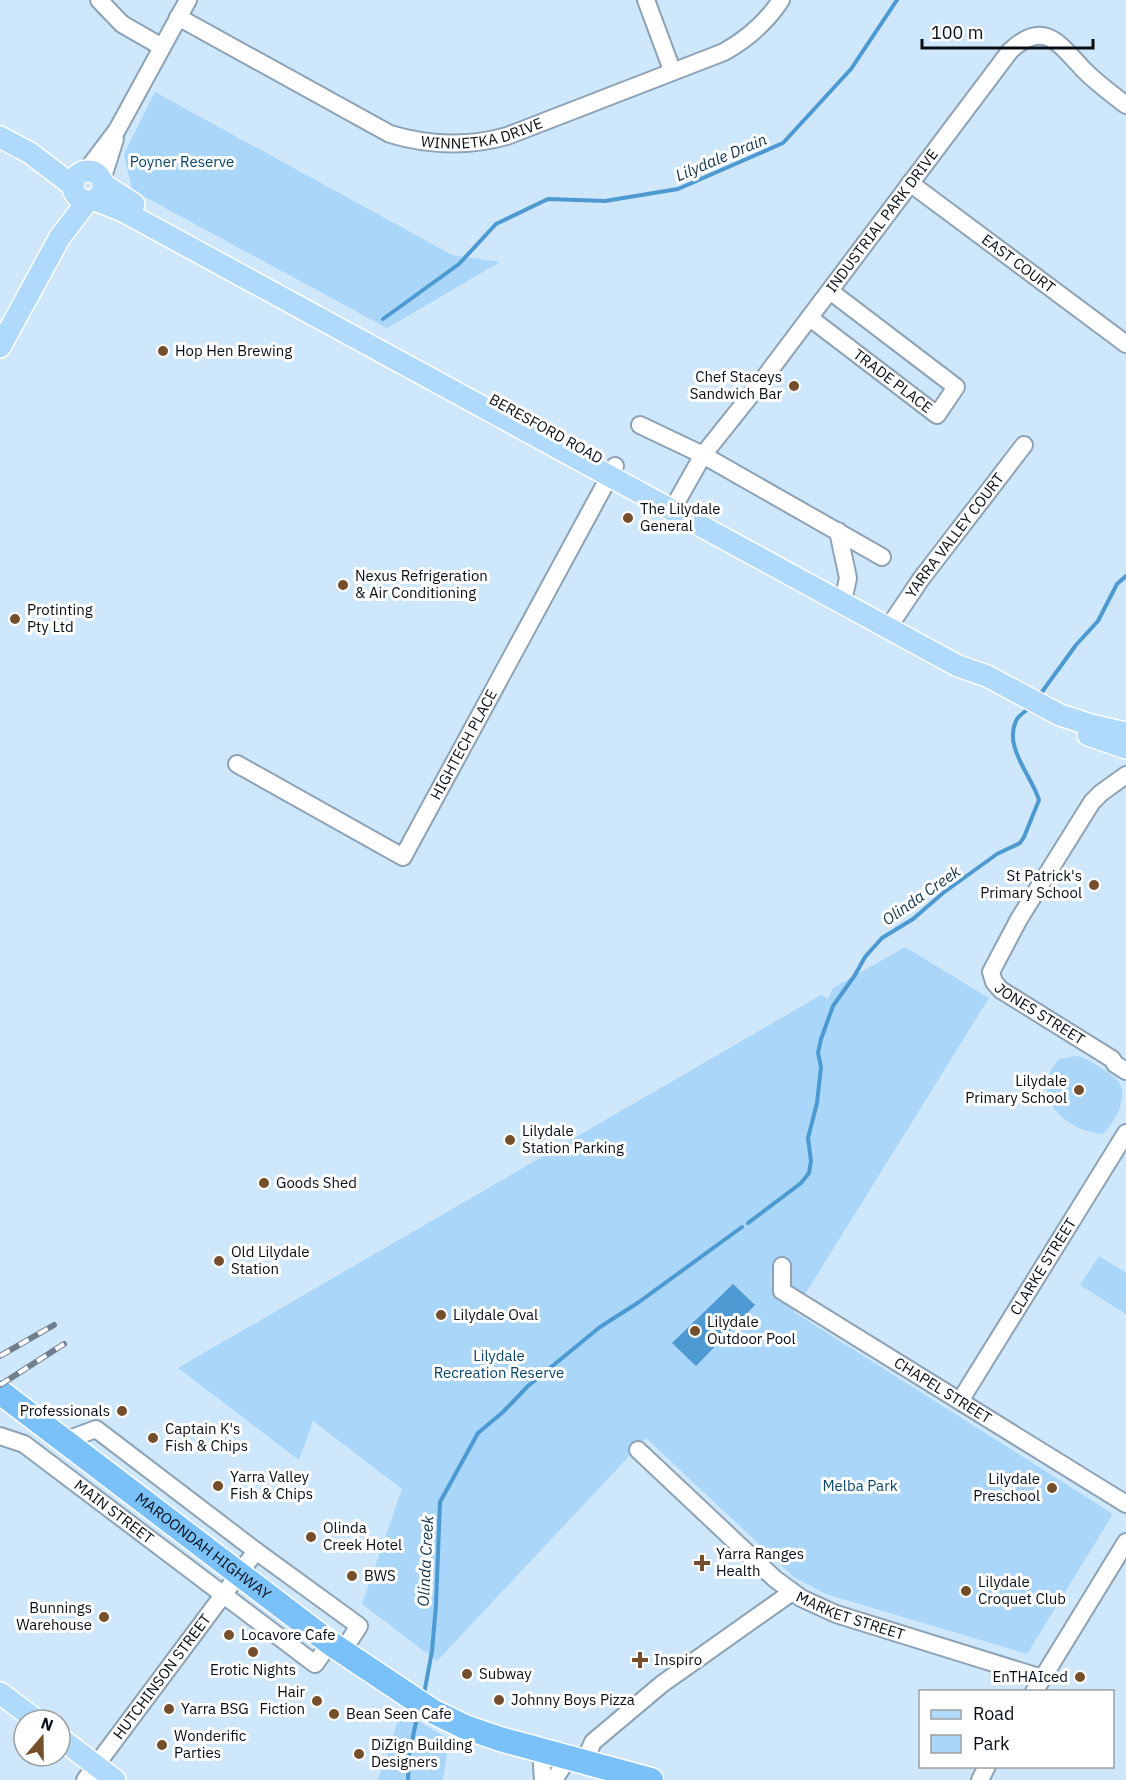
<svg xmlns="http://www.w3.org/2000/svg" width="1126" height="1780" font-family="'IBM Plex Sans',sans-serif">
	<rect width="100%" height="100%" fill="#cfe7fa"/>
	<g fill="#a9d6f9">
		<path d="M155,92l297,163 48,7 -113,66 -255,-138 -8,-36z"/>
		<path d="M905,947l84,51 -195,314 319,202 -86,140 -201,-60 -32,-17 -148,-139 -209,223 -75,-57 40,-115 -89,-68 -14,39 -121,-92 643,-373 7,4 5,-11z"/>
		<path d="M1076,1056c9,1 17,7 25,12 21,13 25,18 18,43 -5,8 -9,16 -16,23 -38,-3 -76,-39 -44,-75z"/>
		<path d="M1099,1256l27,17v41l-46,-29z"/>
		<path d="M401,1711l48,28 -6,41h-65c9,-23 15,-45 23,-69z"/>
	</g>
	<path fill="#4d99d1" d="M733,1284l22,21 -59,61 -24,-23z"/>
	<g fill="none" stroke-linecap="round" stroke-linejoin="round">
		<g stroke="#4d99d1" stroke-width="4">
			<path d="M383,319l76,-55 37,-40 52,-25 57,2 73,-12 105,-46 68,-74 46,-69"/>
			<path d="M1039,696l37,-51 22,-24 19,-37 9,-8"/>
			<path d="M748,1223l53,-40 8,-10 2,-12 -3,-23 9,-35 4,-36 -3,-14 3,-14 12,-33 22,-31 10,-18 17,-19 31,-19 30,-26 54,-39 23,-11 4,-6 15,-37c-7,-24 -37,-54 -22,-81 3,-5 10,-8 14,-13"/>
			<path d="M424,1694l8,-43 4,-46 4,-103 38,-69 25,-21 25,-26 72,-59 39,-25 103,-75"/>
			<path d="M408,1780l1,-25 9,-42"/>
		</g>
		<defs>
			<g id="minor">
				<path d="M99,0l23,24 40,23"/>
				<path d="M646,0l26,70"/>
				<path id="s1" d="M178,17l212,117c40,12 78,13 117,2l217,-84c23,-13 42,-29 57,-52"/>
				<path d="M86,171l31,-41 71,-130"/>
				<path d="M102,180l13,-41"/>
				<path id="s2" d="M910,183l216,161"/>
				<path id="s3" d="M810,318l127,97 19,-28 -126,-96"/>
				<path d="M640,425l63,30 179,102"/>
				<path id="s4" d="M672,510l31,-55 55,-69 252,-335c36,-34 51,-4 76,21 12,12 26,22 40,33"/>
				<path d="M838,531l10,47 -3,14 -5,10"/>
				<path id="s5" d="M888,628l33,-49 103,-134"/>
				<path id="s6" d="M237,764l166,93 212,-391"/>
				<path id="s7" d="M1126,775l-25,18 -9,9 -73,117 -28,53 3,10 7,8 111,69 3,5 11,7"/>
				<path id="s8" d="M782,1266v25l344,213"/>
				<path id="s9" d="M960,1401l166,-268"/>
				<path id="s10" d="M0,1436l24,8 291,220 15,-21"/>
				<path d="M64,1441l32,-12 160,122 103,75 -17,26"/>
				<path id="s11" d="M638,1450l137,129 26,19 35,16 206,64"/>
				<path d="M1034,1692l92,-150"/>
				<path d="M541,1751l2,29"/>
				<path d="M584,1762l9,-20 69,-58 130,-92"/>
				<path id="s12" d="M85,1780l171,-229"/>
				<path d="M554,1780l14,-22"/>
				<path d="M980,1780l7,-14"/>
			</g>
			<g id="major">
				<path d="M0,137l30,16 42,32"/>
				<circle cx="88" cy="186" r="15"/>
				<path d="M103,184l31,20"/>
				<path d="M95,200l28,11 835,455 29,10 73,39 31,10 35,8"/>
				<path d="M0,347l60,-110 27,-35"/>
				<path d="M1088,735l38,13"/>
				<path d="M0,1693l36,27"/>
				<path d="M60,1738l55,42"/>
			</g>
			<g id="highway">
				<path id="s13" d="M0,1392l330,251 102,68 33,16 35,12 151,41"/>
			</g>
		</defs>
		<use href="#minor" stroke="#8da3b5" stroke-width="20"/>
		<use href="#major" stroke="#fff" stroke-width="24"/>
		<use href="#highway" stroke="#fff" stroke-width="27"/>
		<use href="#minor" stroke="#fff" stroke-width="16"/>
		<use href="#major" stroke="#afdafb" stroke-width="21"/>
		<use href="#highway" stroke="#79c1f8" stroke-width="24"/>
		<defs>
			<g id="rail">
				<path d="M0,1356l54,-31"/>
				<path d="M0,1385l64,-41"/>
			</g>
		</defs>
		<use href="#rail" stroke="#707f8d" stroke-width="6"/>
		<use href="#rail" stroke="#fff" stroke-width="4" stroke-dasharray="11" stroke-linecap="butt"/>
	</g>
	<g fill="#754f2b" stroke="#fff" stroke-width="2">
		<circle cx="163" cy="351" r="6"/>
		<circle cx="794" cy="386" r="6"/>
		<circle cx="628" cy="518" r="6"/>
		<circle cx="343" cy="585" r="6"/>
		<circle cx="15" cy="619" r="6"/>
		<circle cx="1094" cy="885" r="6"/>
		<circle cx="1079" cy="1090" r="6"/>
		<circle cx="510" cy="1140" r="6"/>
		<circle cx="264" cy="1183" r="6"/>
		<circle cx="219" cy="1261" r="6"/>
		<circle cx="441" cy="1315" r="6"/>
		<circle cx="695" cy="1331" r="6"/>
		<circle cx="122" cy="1411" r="6"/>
		<circle cx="153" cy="1438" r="6"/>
		<circle cx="218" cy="1486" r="6"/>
		<circle cx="1052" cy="1488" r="6"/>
		<circle cx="311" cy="1537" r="6"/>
		<path d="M699 1554h6v6h6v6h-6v6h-6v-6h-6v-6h6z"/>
		<circle cx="352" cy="1576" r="6"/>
		<circle cx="966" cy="1591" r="6"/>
		<circle cx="104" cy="1617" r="6"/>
		<circle cx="229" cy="1635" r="6"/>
		<circle cx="253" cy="1652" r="6"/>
		<path d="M637 1651h6v6h6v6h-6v6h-6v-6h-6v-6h6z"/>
		<circle cx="467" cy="1674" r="6"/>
		<circle cx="1080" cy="1677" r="6"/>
		<circle cx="499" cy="1700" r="6"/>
		<circle cx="317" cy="1701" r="6"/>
		<circle cx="169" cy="1709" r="6"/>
		<circle cx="334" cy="1714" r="6"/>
		<circle cx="162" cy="1745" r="6"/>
		<circle cx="359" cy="1754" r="6"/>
	</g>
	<g text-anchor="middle" stroke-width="6" stroke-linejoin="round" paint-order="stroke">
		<g font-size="15" fill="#070e15" stroke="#fff">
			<text dy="5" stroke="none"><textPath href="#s1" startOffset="336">WINNETKA DRIVE</textPath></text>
			<text dy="5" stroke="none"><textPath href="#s4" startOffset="358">INDUSTRIAL PARK DRIVE</textPath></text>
			<text dy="5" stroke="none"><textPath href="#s2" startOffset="135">EAST COURT</textPath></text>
			<text dy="5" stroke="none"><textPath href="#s3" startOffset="104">TRADE PLACE</textPath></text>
			<text transform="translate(546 429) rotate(29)" y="5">BERESFORD ROAD</text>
			<text dy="5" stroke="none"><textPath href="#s5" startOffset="114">YARRA VALLEY COURT</textPath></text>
			<text dy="5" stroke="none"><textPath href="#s6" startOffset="318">HIGHTECH PLACE</textPath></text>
			<text dy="5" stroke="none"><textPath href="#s7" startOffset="308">JONES STREET</textPath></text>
			<text dy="5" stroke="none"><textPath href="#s9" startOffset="158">CLARKE STREET</textPath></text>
			<text dy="5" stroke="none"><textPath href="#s8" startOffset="214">CHAPEL STREET</textPath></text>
			<text dy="5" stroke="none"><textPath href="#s10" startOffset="138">MAIN STREET</textPath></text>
			<text dy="5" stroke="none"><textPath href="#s13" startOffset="255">MAROONDAH HIGHWAY</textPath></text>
			<text dy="5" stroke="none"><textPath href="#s11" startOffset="273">MARKET STREET</textPath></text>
			<text dy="5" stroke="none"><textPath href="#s12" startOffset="129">HUTCHINSON STREET</textPath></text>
		</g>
		<g font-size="15" fill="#08456a" stroke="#fff">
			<text x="182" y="167">Poyner Reserve</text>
			<text x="499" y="1361">Lilydale<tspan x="499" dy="17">Recreation Reserve</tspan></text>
			<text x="860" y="1491">Melba Park</text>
		</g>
		<g font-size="15" fill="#070e15" stroke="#fff" text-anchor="start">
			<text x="175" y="356">Hop Hen Brewing</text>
			<text x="782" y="382" text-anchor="end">Chef Staceys<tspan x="782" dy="17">Sandwich Bar</tspan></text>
			<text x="640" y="514">The Lilydale<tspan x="640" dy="17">General</tspan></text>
			<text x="355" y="581">Nexus Refrigeration<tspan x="355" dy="17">&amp; Air Conditioning</tspan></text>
			<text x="27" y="615">Protinting<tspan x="27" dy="17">Pty Ltd</tspan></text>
			<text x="1082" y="881" text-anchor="end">St Patrick's<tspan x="1082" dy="17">Primary School</tspan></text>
			<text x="1067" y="1086" text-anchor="end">Lilydale<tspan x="1067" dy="17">Primary School</tspan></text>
			<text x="522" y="1136">Lilydale<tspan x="522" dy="17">Station Parking</tspan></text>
			<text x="276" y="1188">Goods Shed</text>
			<text x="231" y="1257">Old Lilydale<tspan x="231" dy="17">Station</tspan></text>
			<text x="453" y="1320">Lilydale Oval</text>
			<text x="707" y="1327">Lilydale<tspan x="707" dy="17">Outdoor Pool</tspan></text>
			<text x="110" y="1416" text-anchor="end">Professionals</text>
			<text x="165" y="1434">Captain K's<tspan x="165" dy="17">Fish &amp; Chips</tspan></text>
			<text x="230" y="1482">Yarra Valley<tspan x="230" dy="17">Fish &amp; Chips</tspan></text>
			<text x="1040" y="1484" text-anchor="end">Lilydale<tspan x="1040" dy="17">Preschool</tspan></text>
			<text x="323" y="1533">Olinda<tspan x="323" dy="17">Creek Hotel</tspan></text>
			<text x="716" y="1559">Yarra Ranges<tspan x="716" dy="17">Health</tspan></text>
			<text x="364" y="1581">BWS</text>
			<text x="978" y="1587">Lilydale<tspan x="978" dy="17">Croquet Club</tspan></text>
			<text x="92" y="1613" text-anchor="end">Bunnings<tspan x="92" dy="17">Warehouse</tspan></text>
			<text x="241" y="1640">Locavore Cafe</text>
			<text x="654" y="1665">Inspiro</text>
			<text x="253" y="1675" text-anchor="middle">Erotic Nights</text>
			<text x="479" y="1679">Subway</text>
			<text x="1068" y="1682" text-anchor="end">EnTHAIced</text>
			<text x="305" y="1697" text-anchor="end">Hair<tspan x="305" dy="17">Fiction</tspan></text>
			<text x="511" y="1705">Johnny Boys Pizza</text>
			<text x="181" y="1714">Yarra BSG</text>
			<text x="346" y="1719">Bean Seen Cafe</text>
			<text x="174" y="1741">Wonderific<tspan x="174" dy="17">Parties</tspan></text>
			<text x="371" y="1750">DiZign Building<tspan x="371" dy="17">Designers</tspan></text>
		</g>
		<g font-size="16" font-style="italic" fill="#12334a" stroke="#fff">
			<text transform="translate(721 157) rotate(-23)" y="6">Lilydale Drain</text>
			<text transform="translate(921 895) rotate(-35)" y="6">Olinda Creek</text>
			<text transform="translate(425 1561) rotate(-87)" y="6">Olinda Creek</text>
		</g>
	</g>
	<rect x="919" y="1690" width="195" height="78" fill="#ffffff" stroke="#9c9fa1" stroke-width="1.5"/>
	<rect x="931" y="1710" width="30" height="9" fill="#afdafb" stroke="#9c9fa1" stroke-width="1.5"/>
	<text x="973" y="1720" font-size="18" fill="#070e15">Road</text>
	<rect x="931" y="1735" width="30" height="18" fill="#a9d6f9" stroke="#9c9fa1" stroke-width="1.5"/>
	<text x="973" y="1750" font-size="18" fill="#070e15">Park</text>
	<g transform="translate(42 1738) rotate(20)"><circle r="28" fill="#ffffff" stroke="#9c9fa1" stroke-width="1.5"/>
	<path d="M0-4.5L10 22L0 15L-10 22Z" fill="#754f2b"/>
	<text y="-9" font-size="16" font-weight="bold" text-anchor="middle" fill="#070e15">N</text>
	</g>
	<path d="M922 39v9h171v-9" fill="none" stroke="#070e15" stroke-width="3"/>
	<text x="931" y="39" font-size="18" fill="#070e15" stroke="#ffffff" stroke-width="4.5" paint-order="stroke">100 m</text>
</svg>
